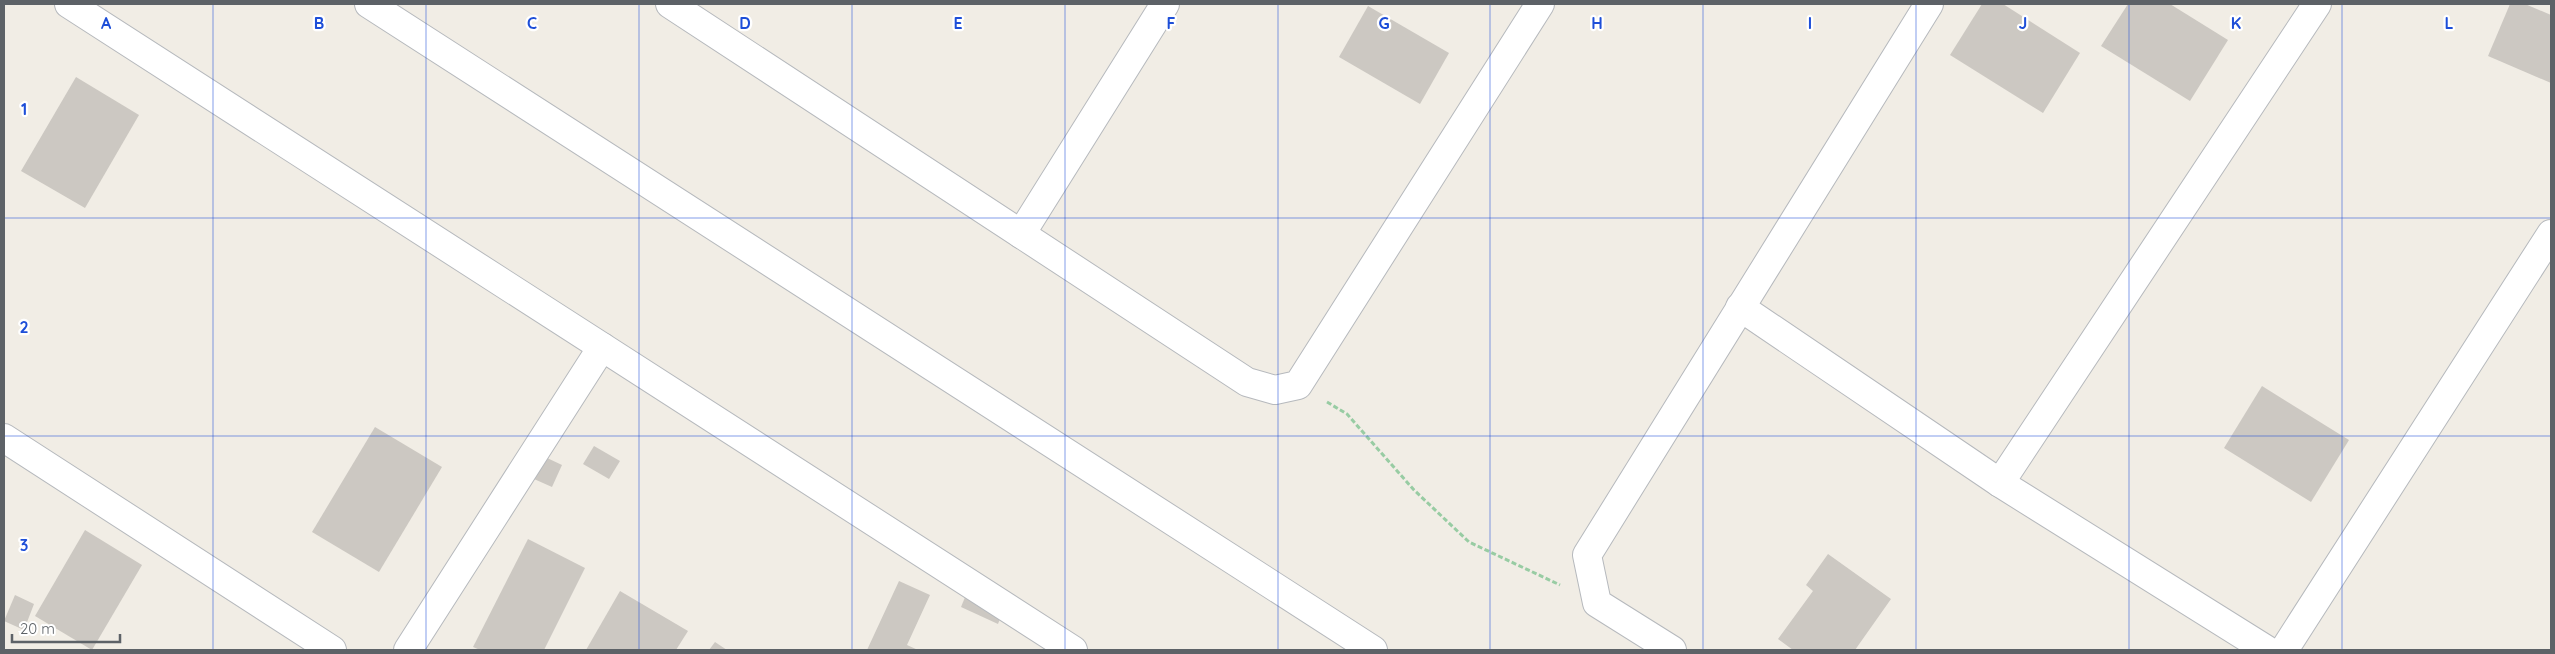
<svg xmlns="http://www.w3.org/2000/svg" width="2555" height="654" font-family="Quicksand,sans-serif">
	<rect width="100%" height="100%" fill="#f1ede5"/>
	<g fill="#ccc8c2">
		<path d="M1982,4h21l77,49 -37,60 -93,-58z"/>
		<path d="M2128,4h42l58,36 -38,61 -89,-55z"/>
		<path d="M2510,4h15l26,11v68l-63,-27z"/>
		<path d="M1368,6l81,47 -29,51 -81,-47z"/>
		<path d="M76,77l63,38 -54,93 -64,-37z"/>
		<path d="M2262,386l87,54 -38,62 -87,-54z"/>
		<path d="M375,427l67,40 -63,105 -67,-40z"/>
		<path d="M594,446l26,15 -11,18 -26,-15z"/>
		<path d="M545,457l17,8 -10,22 -18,-8z"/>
		<path d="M85,530l57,35 -50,85 -57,-34z"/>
		<path d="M528,539l57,29 -41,82h-64l-7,-3z"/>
		<path d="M1828,554l63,45 -36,51h-62l-15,-11 35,-48 -7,-6z"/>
		<path d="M899,581l31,14 -23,50 11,5h-51z"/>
		<path d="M968,590l37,16 -7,18 -37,-17z"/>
		<path d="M620,591l68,40 -12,19h-90z"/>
		<path d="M15,595l19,9 -10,26 -20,-9z"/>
		<path d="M715,642l12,8h-18z"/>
	</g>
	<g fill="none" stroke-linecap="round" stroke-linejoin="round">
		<defs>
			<g id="minor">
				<path d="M69,4l1004,646"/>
				<path d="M369,4l1004,646"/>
				<path d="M670,4l577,378 28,8 23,-5 242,-381"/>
				<path d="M1021,234l144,-230"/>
				<path d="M1740,307l260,176 267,167"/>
				<path d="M4,438l328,212"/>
				<path d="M2000,483l317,-479"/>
				<path d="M408,650l194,-303"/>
				<path d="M1672,650l-75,-47 -10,-48 342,-551"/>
				<path d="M2284,650l267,-416"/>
			</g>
		</defs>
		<use href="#minor" stroke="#b6b9bd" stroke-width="30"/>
		<path stroke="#98cca3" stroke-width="3" stroke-dasharray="5 2.5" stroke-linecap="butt" d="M1327,402l20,12 67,76 55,52 91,43"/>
		<use href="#minor" stroke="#fff" stroke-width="28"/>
	</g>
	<path fill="none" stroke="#1d4ed8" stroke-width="1" stroke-opacity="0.55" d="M213,4v646M426,4v646M639,4v646M852,4v646M1065,4v646M1278,4v646M1490,4v646M1703,4v646M1916,4v646M2129,4v646M2342,4v646M4,218h2547M4,436h2547"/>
	<g font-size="16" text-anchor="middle" font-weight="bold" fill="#1d4ed8" stroke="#fff" stroke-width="4.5" stroke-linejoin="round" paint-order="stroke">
		<text x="106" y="29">A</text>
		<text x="319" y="29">B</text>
		<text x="532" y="29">C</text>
		<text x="745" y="29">D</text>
		<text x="958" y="29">E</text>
		<text x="1171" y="29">F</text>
		<text x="1384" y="29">G</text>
		<text x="1597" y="29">H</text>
		<text x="1810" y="29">I</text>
		<text x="2023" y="29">J</text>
		<text x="2236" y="29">K</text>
		<text x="2449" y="29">L</text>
		<text x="24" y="115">1</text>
		<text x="24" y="333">2</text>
		<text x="24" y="551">3</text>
	</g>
	<rect width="2555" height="654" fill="none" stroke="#5d6267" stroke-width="10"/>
	<path d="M12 634v8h108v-8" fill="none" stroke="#5d6267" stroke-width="2.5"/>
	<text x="20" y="634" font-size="15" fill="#5d6267" stroke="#ffffff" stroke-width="4" paint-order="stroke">20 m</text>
</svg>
